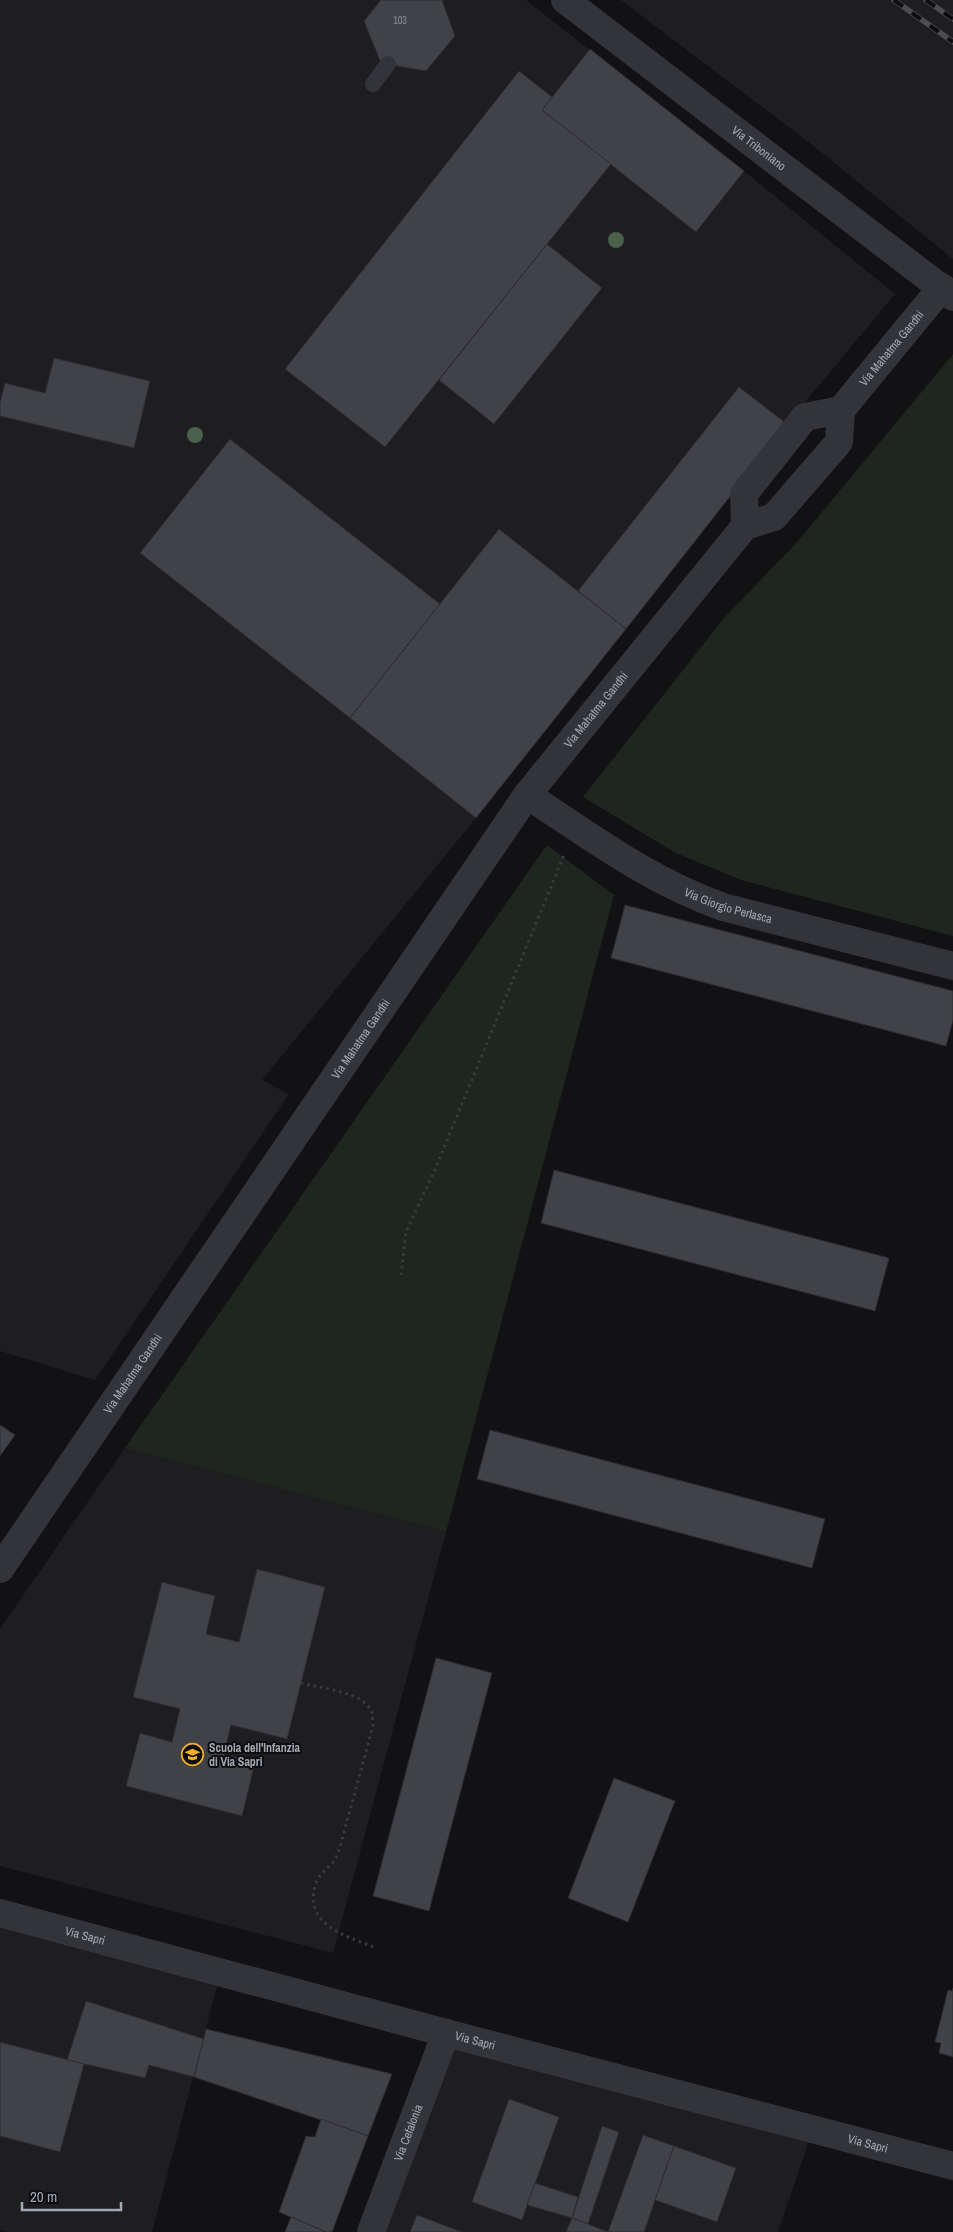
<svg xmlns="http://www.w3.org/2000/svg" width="953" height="2232" font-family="'Archivo Narrow',sans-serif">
	<rect width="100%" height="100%" fill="#121214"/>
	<g fill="#1e1e21">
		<path d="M0,0h526l218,171 151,123 -108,130 -311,394 -214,262 27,14 -194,286 -95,-29z"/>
		<path d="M621,0h332v259l-142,-115z"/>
		<path d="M125,1448l321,84 -113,421 -333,-87v-237z"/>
		<path d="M0,1917l220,58 -68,257h-143l-9,-2z"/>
		<path d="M454,2038l358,94 -34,100h-395z"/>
	</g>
	<g fill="#1e261f">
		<path d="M953,354v582l-212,-56 -65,-27 -93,-56 141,-179 75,-78z"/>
		<path d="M547,845l67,50 -168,637 -321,-84z"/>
	</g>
	<g fill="#414247" stroke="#2c2c30">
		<path d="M381,0h61l13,36 -29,35 -45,-8 -17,-42z"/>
		<path d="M590,49l154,122 -48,61 -154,-122z"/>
		<path d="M519,71l33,26 -10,13 69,54 -226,283 -100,-78z"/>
		<path d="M547,244l55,44 -108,136 -55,-44z"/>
		<path d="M54,358l96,23 -16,67 -134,-32v-13l5,-20 40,10z"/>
		<path d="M739,387l48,37 -161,205 -48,-38z"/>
		<path d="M230,439l210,165 -90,114 -210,-165z"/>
		<path d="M499,529l127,100 -150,189 -126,-100z"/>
		<path d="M625,905l328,86v29l-7,26 -335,-88z"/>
		<path d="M554,1170l335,88 -14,53 -334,-88z"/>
		<path d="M0,1425l15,10 -15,21z"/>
		<path d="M490,1430l335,89 -13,49 -335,-89z"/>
		<path d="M257,1569l68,18 -38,152 -56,-14 -7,29 31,9 -13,53 -116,-30 14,-53 32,9 8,-33 -47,-12 29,-115 53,14 -9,38 33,8z"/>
		<path d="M436,1658l56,15 -63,238 -56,-15z"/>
		<path d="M614,1778l61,23 -47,121 -60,-24z"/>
		<path d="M953,1988v69l-14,-4 2,-10 -6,-1 13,-52 4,1z"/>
		<path d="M86,2001l118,38 -10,38 -45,-12 -4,13 -78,-18z"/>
		<path d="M206,2029l186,45 -24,62 -174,-59z"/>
		<path d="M0,2042l84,22 -24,88 -60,-16z"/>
		<path d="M509,2099l50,18 -37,103 -50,-18z"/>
		<path d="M321,2119l47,17 -36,96h-6l-47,-20 27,-76 9,1z"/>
		<path d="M602,2126l17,6 -31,92 -16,-6z"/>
		<path d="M643,2135l31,11 -30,86h-36z"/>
		<path d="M674,2146l62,22 -19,54 -62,-22z"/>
		<path d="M535,2183l43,14 -6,21 -45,-13z"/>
		<path d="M417,2215l45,17h-52z"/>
		<path d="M291,2217l35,15h-41z"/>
		<path d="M572,2218l16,6 20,8h-42z"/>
	</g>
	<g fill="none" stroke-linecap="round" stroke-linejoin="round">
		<g stroke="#393b40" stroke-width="3" stroke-dasharray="2.5 4" stroke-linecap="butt">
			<path d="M401,1275l5,-43 28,-60 130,-317"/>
			<path d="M301,1683c19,5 65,9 71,30 1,4 0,9 1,13l-33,121c-2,5 -4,11 -7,15 -6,7 -13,11 -17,21 -14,41 29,53 58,64"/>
		</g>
		<path stroke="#333439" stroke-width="16" d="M373,84l15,-20"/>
		<g stroke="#333439" stroke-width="28">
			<path id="s1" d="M565,0l388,297"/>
			<path d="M745,526l-1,-32 61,-77 36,-7"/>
			<path id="s2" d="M527,795c66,43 121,85 196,112l230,59"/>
			<path id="s3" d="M0,1569l527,-774 218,-269 29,-9 65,-75 2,-32 101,-123"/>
			<path id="s4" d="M0,1913l446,120 507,133"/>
			<path id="s5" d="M371,2232l75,-199"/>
		</g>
		<defs>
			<g id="rail">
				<path d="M894,0l59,42"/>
				<path d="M926,0l27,19"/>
			</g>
		</defs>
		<use href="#rail" stroke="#4a4c52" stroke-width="5.5"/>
		<use href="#rail" stroke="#0d0d0f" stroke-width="4" stroke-dasharray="11" stroke-linecap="butt"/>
	</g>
	<g fill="#4b604d">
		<circle cx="616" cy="240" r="8"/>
		<circle cx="195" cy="435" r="8"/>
	</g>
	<defs>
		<symbol id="school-ring" viewBox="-11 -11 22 22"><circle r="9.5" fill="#0d0d0f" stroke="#f4af29" stroke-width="1.5"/><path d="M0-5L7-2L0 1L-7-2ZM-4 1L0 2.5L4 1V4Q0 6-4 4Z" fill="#f4af29"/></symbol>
	</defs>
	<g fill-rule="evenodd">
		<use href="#school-ring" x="180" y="1742" width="25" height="25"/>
	</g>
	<g text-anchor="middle" stroke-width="4" stroke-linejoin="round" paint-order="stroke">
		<g font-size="10" fill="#8a8f99">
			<text x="400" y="24">103</text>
		</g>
		<g font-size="12" fill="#a3a9b4" stroke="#0d0d0f">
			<text dy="4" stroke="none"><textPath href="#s1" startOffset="244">Via Triboniano</textPath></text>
			<text dy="4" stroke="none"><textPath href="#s3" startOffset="1524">Via Mahatma Gandhi</textPath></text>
			<text dy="4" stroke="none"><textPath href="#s3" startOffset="1046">Via Mahatma Gandhi</textPath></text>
			<text dy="4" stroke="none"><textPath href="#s2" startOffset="231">Via Giorgio Perlasca</textPath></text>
			<text dy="4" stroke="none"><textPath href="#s3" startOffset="641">Via Mahatma Gandhi</textPath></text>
			<text dy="4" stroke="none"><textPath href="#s3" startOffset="236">Via Mahatma Gandhi</textPath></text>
			<text dy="4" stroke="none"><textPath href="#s4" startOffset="88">Via Sapri</textPath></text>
			<text dy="4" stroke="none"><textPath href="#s4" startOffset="492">Via Sapri</textPath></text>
			<text dy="4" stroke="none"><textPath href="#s5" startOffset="106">Via Cefalonia</textPath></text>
			<text dy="4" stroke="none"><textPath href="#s4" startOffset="898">Via Sapri</textPath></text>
		</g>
		<g font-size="12" font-weight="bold" fill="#a3a9b4" stroke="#0d0d0f" text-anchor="start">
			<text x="209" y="1752">Scuola dell'Infanzia<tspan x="209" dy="14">di Via Sapri</tspan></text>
		</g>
	</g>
	<path d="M22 2202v8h99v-8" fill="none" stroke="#a3a9b4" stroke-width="2.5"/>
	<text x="30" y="2202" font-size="15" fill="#a3a9b4" stroke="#0d0d0f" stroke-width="4" paint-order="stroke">20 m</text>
</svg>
